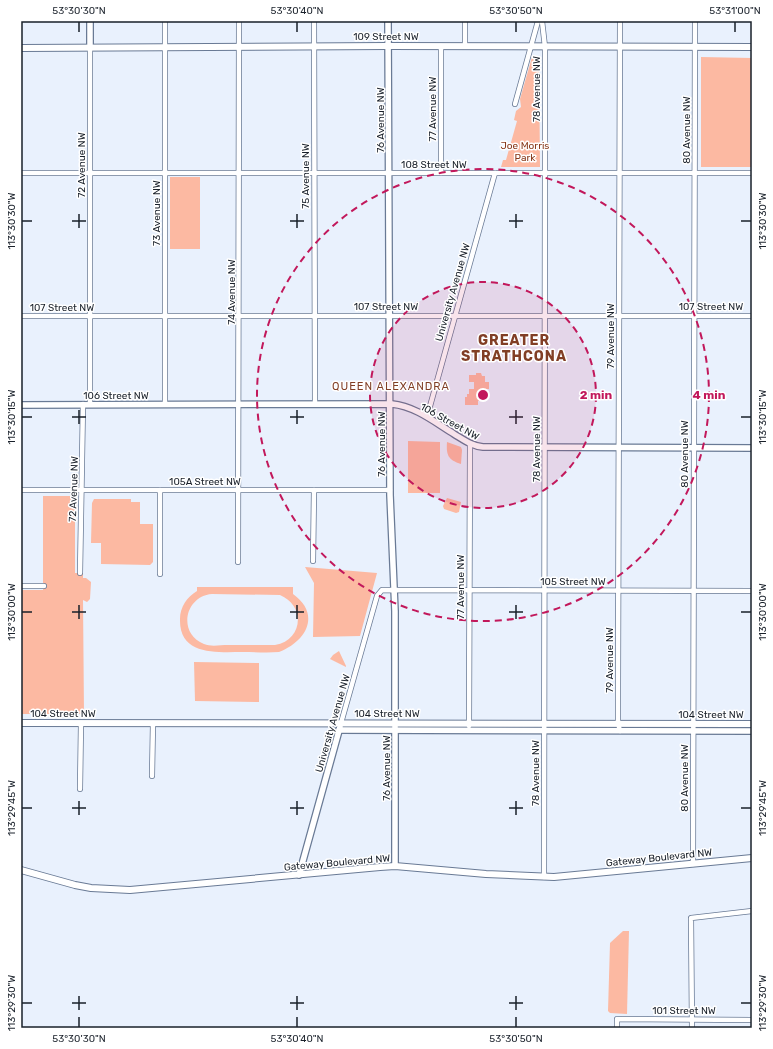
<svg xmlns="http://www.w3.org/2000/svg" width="773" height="1049" font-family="Rubik,sans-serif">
	<rect width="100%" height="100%" fill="#e9f1fd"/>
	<g fill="#fcb9a2" fill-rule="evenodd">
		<path d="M532,57h7l1,110h-39l2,-7h3l11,-39 -3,-1 2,-9 5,-4 -1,-8z"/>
		<path d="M701,57l51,1v109h-51z"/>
		<rect x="170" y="177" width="30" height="72"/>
		<path d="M476,373h5l1,3h3v6h4v7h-3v8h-4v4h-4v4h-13v-8h2v-3h2v-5h5v-7h-5v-7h7z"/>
		<path d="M408,441l32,1v51h-32z"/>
		<path d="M447,442l14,5 1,3 -1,14c-13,-4 -15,-9 -14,-22z"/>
		<path d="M43,496h32v77h8v5h3l5,4 -1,17 -3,3 -4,-2 1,114h-63v-124h22z"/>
		<path d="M447,498l14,4 -2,10 -3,1 -12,-4 -1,-3z"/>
		<path d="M94,499h37v3h9v22h13v38l-3,3 -49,-1v-21h-10l1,-40z"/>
		<path d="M305,567l72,6 -17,63 -47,1 1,-54z"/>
		<path d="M197,587h96v7c28,20 14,47 -14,58 -12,1 -25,0 -37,0 -25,0 -63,4 -62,-33 0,-12 7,-22 17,-28zM212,594l68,1c26,11 23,45 -5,50 -16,0 -31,0 -47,0 -8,0 -17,2 -24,-1 -27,-11 -19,-48 8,-50z"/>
		<path d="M339,651l7,15v1l-16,-8 3,-4z"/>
		<path d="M194,662l65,1v39l-64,-1z"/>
		<path d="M623,931h6l-2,83 -17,-1 -2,-2 2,-68z"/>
	</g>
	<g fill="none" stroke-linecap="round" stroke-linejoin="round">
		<defs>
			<g id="minor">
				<path d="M314,21l1,383"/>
				<path d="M465,21v25"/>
				<path d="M542,21l3,26v126l-1,704"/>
				<path d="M441,46v127"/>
				<path d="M515,104l23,-83"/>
				<path d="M21,173h731"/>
				<path d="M21,316h731"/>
				<path d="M90,404v-357"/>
				<path d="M165,404v-383"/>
				<path d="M427,417l68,-244"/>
				<path d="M21,490h369"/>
				<path d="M160,490v84"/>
				<path d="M313,561l1,-71"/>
				<path d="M238,562l1,-541"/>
				<path d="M80,573l3,-169"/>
				<path d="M21,586h23"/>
				<path d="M341,723l36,-127 5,-6 370,1"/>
				<path d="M469,726l1,-282"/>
				<path d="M620,731l-2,-8v-39l2,-663"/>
				<path d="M152,776l1,-53"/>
				<path d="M80,789l1,-66"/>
				<path d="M693,864l2,-843"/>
				<path d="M617,1028v-9l135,1"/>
				<path d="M692,1028l-1,-110 61,-7"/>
			</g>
			<g id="tertiary">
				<path d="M90,21v26"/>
				<path d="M388,21l2,474 5,116v255"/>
				<path d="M21,405l371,-1c23,2 44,19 62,30 10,6 18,12 29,13l269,1"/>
				<path d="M339,730l413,1"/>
				<path d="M299,875l41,-148"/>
			</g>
			<g id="secondary">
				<path d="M21,48l367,-2 364,1"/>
				<path d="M21,723l731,1"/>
				<path d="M21,870l54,15 16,3 39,2 250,-23 15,-1 91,8 68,3 198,-19"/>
			</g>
		</defs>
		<use href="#minor" stroke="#697a95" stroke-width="6"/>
		<use href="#tertiary" stroke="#697a95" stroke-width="8"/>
		<use href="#secondary" stroke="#697a95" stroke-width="8"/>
		<use href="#minor" stroke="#fff" stroke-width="4.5"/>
		<use href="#tertiary" stroke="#fff" stroke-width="5.5"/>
		<use href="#secondary" stroke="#fff" stroke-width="6"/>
	</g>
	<path fill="none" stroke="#19202a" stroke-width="1.5" d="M79,22v10M297,22v10M516,22v10M735,22v10M79,214v14M297,214v14M516,214v14M22,221h10M72,221h14M290,221h14M509,221h14M741,221h10M79,410v14M297,410v14M516,410v14M22,417h10M72,417h14M290,417h14M509,417h14M741,417h10M79,605v14M297,605v14M516,605v14M22,612h10M72,612h14M290,612h14M509,612h14M741,612h10M79,801v14M297,801v14M516,801v14M22,808h10M72,808h14M290,808h14M509,808h14M741,808h10M79,996v14M297,996v14M516,996v14M22,1003h10M72,1003h14M290,1003h14M509,1003h14M741,1003h10M79,1017v10M297,1017v10M516,1017v10"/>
	<circle cx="483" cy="395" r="113" fill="#c2185b" fill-opacity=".12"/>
	<g fill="none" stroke="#c2185b" stroke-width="2" stroke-dasharray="7 5">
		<circle cx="483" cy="395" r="113"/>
		<circle cx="483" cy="395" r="226"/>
	</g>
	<g text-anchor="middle" stroke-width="3" stroke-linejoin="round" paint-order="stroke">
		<g font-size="10" fill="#19202a" stroke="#fff">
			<text x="386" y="40">109 Street NW</text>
			<text transform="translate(536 89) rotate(-90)" y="4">78 Avenue NW</text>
			<text transform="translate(432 109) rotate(-90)" y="4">77 Avenue NW</text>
			<text transform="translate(380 120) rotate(-90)" y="4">76 Avenue NW</text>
			<text transform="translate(686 130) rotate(-90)" y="4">80 Avenue NW</text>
			<text x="434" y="168">108 Street NW</text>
			<text transform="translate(81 165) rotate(-90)" y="4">72 Avenue NW</text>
			<text transform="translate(305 176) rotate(-90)" y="4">75 Avenue NW</text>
			<text transform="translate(156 213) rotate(-90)" y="4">73 Avenue NW</text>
			<text transform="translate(231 292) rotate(-90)" y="4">74 Avenue NW</text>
			<text transform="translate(452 292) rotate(-74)" y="4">University Avenue NW</text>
			<text x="386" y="310">107 Street NW</text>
			<text x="711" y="310">107 Street NW</text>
			<text x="62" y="311">107 Street NW</text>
			<text transform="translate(610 336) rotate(-90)" y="4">79 Avenue NW</text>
			<text x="116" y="399">106 Street NW</text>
			<text transform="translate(450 421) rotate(29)" y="4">106 Street NW</text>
			<text transform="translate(381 444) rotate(-90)" y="4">76 Avenue NW</text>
			<text transform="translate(536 449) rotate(-90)" y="4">78 Avenue NW</text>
			<text transform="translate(684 454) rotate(-90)" y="4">80 Avenue NW</text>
			<text x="205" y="485">105A Street NW</text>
			<text transform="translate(73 489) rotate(-88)" y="4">72 Avenue NW</text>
			<text x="573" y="585">105 Street NW</text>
			<text transform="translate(460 587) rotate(-90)" y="4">77 Avenue NW</text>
			<text transform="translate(609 660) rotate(-90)" y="4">79 Avenue NW</text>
			<text x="63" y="717">104 Street NW</text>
			<text x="387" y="717">104 Street NW</text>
			<text x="711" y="718">104 Street NW</text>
			<text transform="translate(332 723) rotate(-74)" y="4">University Avenue NW</text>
			<text transform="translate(386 768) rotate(-90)" y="4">76 Avenue NW</text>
			<text transform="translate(535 773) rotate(-90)" y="4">78 Avenue NW</text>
			<text transform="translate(684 778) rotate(-90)" y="4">80 Avenue NW</text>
			<text transform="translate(659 857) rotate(-6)" y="4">Gateway Boulevard NW</text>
			<text transform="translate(337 862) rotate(-5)" y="4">Gateway Boulevard NW</text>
			<text x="684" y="1014">101 Street NW</text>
		</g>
		<g font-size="10" fill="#873718" stroke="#fff">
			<text x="525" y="149">Joe Morris<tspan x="525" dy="12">Park</tspan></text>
		</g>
		<g font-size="11" letter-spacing="1" fill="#813e25" stroke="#fff">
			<text x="391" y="390">QUEEN ALEXANDRA</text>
		</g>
		<g font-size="14" font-weight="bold" letter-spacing="1" fill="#813e25" stroke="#fff">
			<text x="514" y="345">GREATER<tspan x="514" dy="16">STRATHCONA</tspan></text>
		</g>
	</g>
	<circle cx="483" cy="395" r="6" fill="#c2185b" stroke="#fff" stroke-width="2"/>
	<g font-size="12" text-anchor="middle" font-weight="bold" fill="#c2185b" stroke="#fff" stroke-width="3" stroke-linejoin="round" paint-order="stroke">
		<text x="596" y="399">2 min</text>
		<text x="709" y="399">4 min</text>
	</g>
	<rect width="773" height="1049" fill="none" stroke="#ffffff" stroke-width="44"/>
	<rect x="22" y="22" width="729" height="1005" fill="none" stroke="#19202a" stroke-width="1.5"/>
	<g font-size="10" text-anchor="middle" fill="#19202a">
		<text x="79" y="14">53°30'30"N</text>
		<text x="297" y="14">53°30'40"N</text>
		<text x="516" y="14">53°30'50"N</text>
		<text x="735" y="14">53°31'00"N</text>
		<text transform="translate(762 221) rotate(-90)" y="4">113°30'30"W</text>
		<text transform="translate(11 221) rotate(-90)" y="4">113°30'30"W</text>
		<text transform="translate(762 417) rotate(-90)" y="4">113°30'15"W</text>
		<text transform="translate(11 417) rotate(-90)" y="4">113°30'15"W</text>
		<text transform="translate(762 612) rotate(-90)" y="4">113°30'00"W</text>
		<text transform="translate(11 612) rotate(-90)" y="4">113°30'00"W</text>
		<text transform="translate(762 808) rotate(-90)" y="4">113°29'45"W</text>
		<text transform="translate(11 808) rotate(-90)" y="4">113°29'45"W</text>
		<text transform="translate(11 1003) rotate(-90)" y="4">113°29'30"W</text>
		<text transform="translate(762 1003) rotate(-90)" y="4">113°29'30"W</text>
		<text x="79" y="1042">53°30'30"N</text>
		<text x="297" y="1042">53°30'40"N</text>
		<text x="516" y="1042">53°30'50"N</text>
	</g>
</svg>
